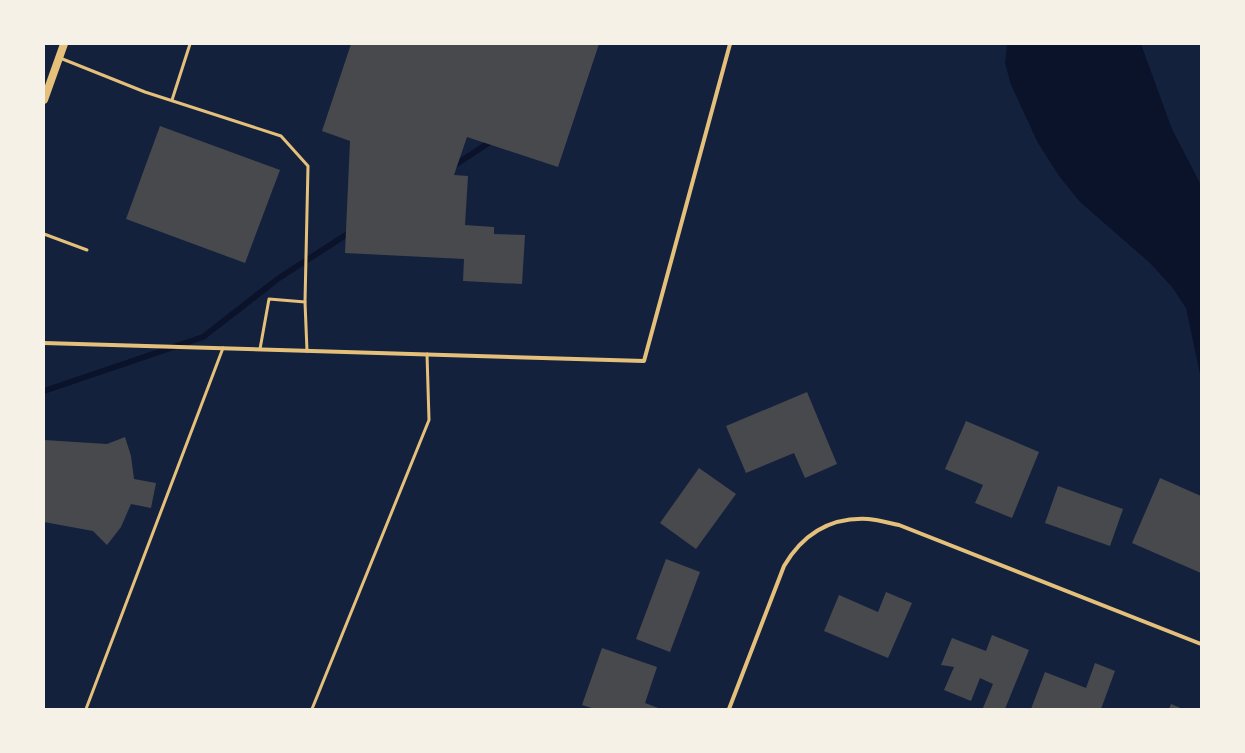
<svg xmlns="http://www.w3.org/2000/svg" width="1245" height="753" font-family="'Fira Sans Condensed',sans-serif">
	<rect width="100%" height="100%" fill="#14213d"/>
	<path fill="#0b132b" d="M1007,44h134l31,85 29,56v194l-15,-71 -14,-21 -22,-24 -70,-61 -21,-26 -21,-33 -27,-58 -6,-22z"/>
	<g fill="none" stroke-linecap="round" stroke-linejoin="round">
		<g stroke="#0b132b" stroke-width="6">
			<path d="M452,167l41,-27"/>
			<path d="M44,391l159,-54 76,-59 73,-47"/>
		</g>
	</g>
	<g fill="#48494c">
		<path d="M351,44h248l-41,123 -91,-30 -13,38 14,1 -3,49 29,2v7l31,1 -3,49 -59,-3 1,-22 -119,-6 5,-112 -28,-10z"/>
		<path d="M160,126l120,44 -35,93 -119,-44z"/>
		<path d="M807,392l30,72 -32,14 -11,-25 -48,20 -20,-47z"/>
		<path d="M966,421l73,31 -27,66 -37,-15 8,-18 -38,-16z"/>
		<path d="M125,437l6,19 3,23 22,4 -5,25 -20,-4 -10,23 -14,18 -14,-14 -49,-9v-82l63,4z"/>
		<path d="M699,468l37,26 -40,55 -36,-26z"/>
		<path d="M1160,478l41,18v77l-69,-30z"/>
		<path d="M1058,486l65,23 -13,37 -65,-23z"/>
		<path d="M666,559l34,13 -30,80 -34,-13z"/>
		<path d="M886,592l26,11 -24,55 -64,-27 15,-36 39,17z"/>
		<path d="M992,635l37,15 -24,59h-19l-3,-1 10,-24 -13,-6 -9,23 -27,-11 10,-23 -13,-2 11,-27 34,13z"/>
		<path d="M602,648l55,19 -12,36 16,6h-66l-13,-4z"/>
		<path d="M1095,663l20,8 -14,38h-70l14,-37 41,16z"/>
		<path d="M1171,704l12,5h-14z"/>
	</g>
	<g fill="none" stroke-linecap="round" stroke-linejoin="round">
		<g stroke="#e5c07b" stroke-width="3">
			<path d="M60,58l85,34 136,44 27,30 -3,136"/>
			<path d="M172,100l18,-56"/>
			<path d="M44,234l43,16"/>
			<path d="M260,349l9,-50 36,3 2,49"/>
			<path d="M86,709l137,-361"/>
			<path d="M312,709l117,-289 -2,-66"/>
		</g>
		<g stroke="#e5c07b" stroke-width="4">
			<path d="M44,343l600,18 86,-317"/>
			<path d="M729,709l55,-143c19,-32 47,-49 84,-47 11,1 21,4 31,6l302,119"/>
		</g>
		<path stroke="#e5c07b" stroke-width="8" d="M44,100l20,-56"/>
	</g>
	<rect width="1245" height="753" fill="none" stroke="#f6f1e7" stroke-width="90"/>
</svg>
